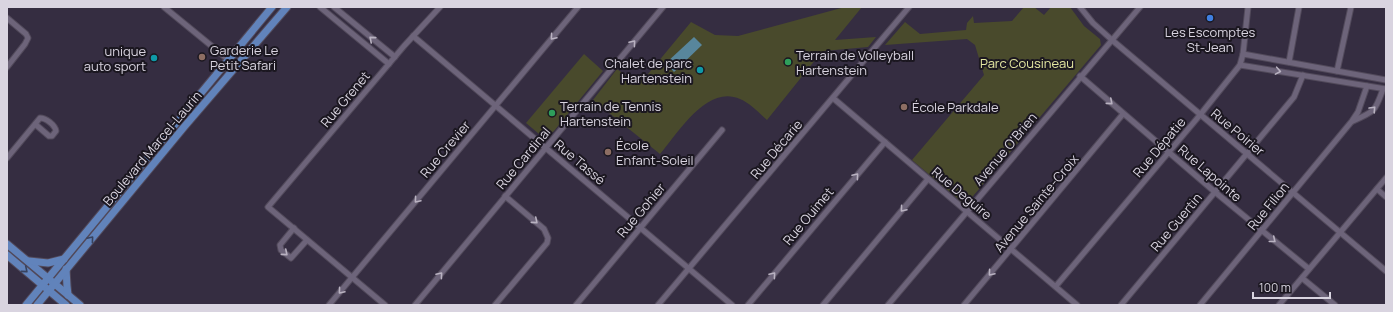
<svg xmlns="http://www.w3.org/2000/svg" width="1393" height="312" font-family="Manrope,sans-serif">
	<rect width="100%" height="100%" fill="#352d41"/>
	<g fill="#494a2c">
		<path d="M845,7h17l-27,33 41,-3 -8,10 -44,4 -8,8 -49,61c-8,-7 -17,-17 -27,-21 -33,-15 -62,34 -80,55l-67,-54 24,-31 15,11h11l48,-58 24,13 23,1z"/>
		<path d="M1024,7h10l10,8 7,-8h19l14,19 16,13 1,6 -133,157 -4,2 -52,-44 72,-85 -9,-30 -8,-6 -82,6 20,-23 15,12 46,-4 1,-7 6,-7 1,7 38,-2z"/>
		<path d="M584,54l19,17 -49,60 -9,8 -19,-16z"/>
	</g>
	<path fill="#58869c" d="M694,37l8,8 -28,27 -8,-9z"/>
	<g fill="none" stroke-linecap="round" stroke-linejoin="round">
		<defs>
			<g id="minor">
				<path d="M164,7l72,59"/>
				<path d="M320,7l69,57"/>
				<path d="M334,7l61,50"/>
				<path d="M1080,7l13,16 19,17 274,231"/>
				<path d="M7,18l19,16 2,4 -3,6 -18,23"/>
				<path d="M413,36l319,269"/>
				<path d="M1243,54l143,26"/>
				<path d="M1289,62l10,-55"/>
				<path d="M1240,65l146,24"/>
				<path d="M1337,71l14,-64"/>
				<path d="M1080,76l135,116 94,77"/>
				<path d="M833,98l244,207"/>
				<path d="M1353,121c23,-10 22,-10 30,-32"/>
				<path d="M7,158l33,-40c6,0 15,7 16,13l-4,5h-3l-14,-12"/>
				<path d="M1377,189l9,8"/>
				<path d="M294,228l-14,17 1,5 10,8 16,-18"/>
				<path d="M1302,278l33,27"/>
				<path d="M1056,286l144,-171 40,-50 3,-11 5,-47"/>
				<path d="M329,305l249,-298"/>
				<path d="M385,305l-117,-98 136,-161 36,-39"/>
				<path d="M415,305l248,-298"/>
				<path d="M495,305l52,-62 1,-5 -4,-9 -39,-33"/>
				<path d="M576,305l146,-175"/>
				<path d="M658,305l251,-298"/>
				<path d="M748,305l137,-163"/>
				<path d="M823,305l105,-126"/>
				<path d="M888,305l252,-298"/>
				<path d="M964,305l159,-191"/>
				<path d="M1121,305l173,-208 9,-22"/>
				<path d="M1200,305l152,-184 6,-9 9,-26"/>
				<path d="M1279,305l107,-127"/>
			</g>
			<g id="major">
				<path d="M7,244l73,61"/>
				<path d="M7,255l59,50"/>
				<path d="M29,261l19,2 16,-4"/>
				<path d="M66,269l1,17 1,9"/>
				<path d="M26,305l246,-298"/>
				<path d="M37,305l147,-178 103,-120"/>
			</g>
		</defs>
		<use href="#minor" stroke="#524a5b" stroke-width="7"/>
		<use href="#major" stroke="#524a5b" stroke-width="9"/>
		<use href="#minor" stroke="#6d647a" stroke-width="5"/>
		<use href="#major" stroke="#6183bb" stroke-width="7"/>
	</g>
	<defs><path id="oneway-chevron" d="M-2-3.5L2.5 0L-2 3.5" fill="none" stroke-width="1.6" stroke-linecap="round" stroke-linejoin="round"/></defs>
	<g stroke="#b9b2c1">
		<use href="#oneway-chevron" transform="translate(553 37) rotate(130)"/>
		<use href="#oneway-chevron" transform="translate(372 39) rotate(-140)"/>
		<use href="#oneway-chevron" transform="translate(633 43) rotate(-50)"/>
		<use href="#oneway-chevron" transform="translate(1278 71) rotate(10)"/>
		<use href="#oneway-chevron" transform="translate(1110 102) rotate(41)"/>
		<use href="#oneway-chevron" transform="translate(1373 109) rotate(-47)"/>
		<use href="#oneway-chevron" transform="translate(856 176) rotate(-50)"/>
		<use href="#oneway-chevron" transform="translate(417 200) rotate(130)"/>
		<use href="#oneway-chevron" transform="translate(903 209) rotate(130)"/>
		<use href="#oneway-chevron" transform="translate(535 221) rotate(40)"/>
		<use href="#oneway-chevron" transform="translate(1273 240) rotate(39)"/>
		<use href="#oneway-chevron" transform="translate(285 253) rotate(40)"/>
		<use href="#oneway-chevron" transform="translate(991 273) rotate(130)"/>
		<use href="#oneway-chevron" transform="translate(440 275) rotate(-50)"/>
		<use href="#oneway-chevron" transform="translate(773 275) rotate(-50)"/>
		<use href="#oneway-chevron" transform="translate(341 291) rotate(130)"/>
	</g>
	<g stroke="#37425e">
		<use href="#oneway-chevron" transform="translate(91 239) rotate(-50)"/>
		<use href="#oneway-chevron" transform="translate(25 270) rotate(40)"/>
	</g>
	<circle fill="#3f7fe0" stroke="#1b1720" stroke-width="1.5" cx="1210" cy="18" r="4"/>
	<g fill="#8d6e63" stroke="#1b1720" stroke-width="1.5">
		<circle cx="202" cy="57" r="4"/>
		<circle cx="904" cy="107" r="4"/>
		<circle cx="608" cy="152" r="4"/>
	</g>
	<g fill="#0f9aa8" stroke="#1b1720" stroke-width="1.5">
		<circle cx="154" cy="58" r="4"/>
		<circle cx="700" cy="70" r="4"/>
	</g>
	<g fill="#2e9e5b" stroke="#1b1720" stroke-width="1.5">
		<circle cx="788" cy="62" r="4"/>
		<circle cx="552" cy="113" r="4"/>
	</g>
	<g text-anchor="middle" stroke-width="4" stroke-linejoin="round" paint-order="stroke">
		<g font-size="13" fill="#d9d4e0" stroke="#1b1720" text-anchor="start">
			<text x="1210" y="37" text-anchor="middle">Les Escomptes<tspan x="1210" dy="15">St-Jean</tspan></text>
			<text x="210" y="55">Garderie Le<tspan x="210" dy="15">Petit Safari</tspan></text>
			<text x="146" y="56" text-anchor="end">unique<tspan x="146" dy="15">auto sport</tspan></text>
			<text x="796" y="60">Terrain de Volleyball<tspan x="796" dy="15">Hartenstein</tspan></text>
			<text x="692" y="68" text-anchor="end">Chalet de parc<tspan x="692" dy="15">Hartenstein</tspan></text>
			<text x="560" y="111">Terrain de Tennis<tspan x="560" dy="15">Hartenstein</tspan></text>
			<text x="912" y="112">École Parkdale</text>
			<text x="616" y="150">École<tspan x="616" dy="15">Enfant-Soleil</tspan></text>
		</g>
		<g font-size="13" fill="#e4e7a1" stroke="#1b1720">
			<text x="1027" y="68">Parc Cousineau</text>
		</g>
		<g font-size="13" fill="#d9d4e0" stroke="#1b1720">
			<text transform="translate(345 99) rotate(-50)" y="5">Rue Grenet</text>
			<text transform="translate(1238 132) rotate(40)" y="5">Rue Poirier</text>
			<text transform="translate(1159 147) rotate(-50)" y="5">Rue Dépatie</text>
			<text transform="translate(152 148) rotate(-50)" y="5">Boulevard Marcel-Laurin</text>
			<text transform="translate(445 149) rotate(-50)" y="5">Rue Crevier</text>
			<text transform="translate(776 149) rotate(-50)" y="5">Rue Décarie</text>
			<text transform="translate(1005 149) rotate(-50)" y="5">Avenue O'Brien</text>
			<text transform="translate(523 158) rotate(-50)" y="5">Rue Cardinal</text>
			<text transform="translate(580 162) rotate(40)" y="5">Rue Tassé</text>
			<text transform="translate(1210 173) rotate(41)" y="5">Rue Lapointe</text>
			<text transform="translate(962 193) rotate(40)" y="5">Rue Deguire</text>
			<text transform="translate(1036 203) rotate(-50)" y="5">Avenue Sainte-Croix</text>
			<text transform="translate(1268 206) rotate(-51)" y="5">Rue Filion</text>
			<text transform="translate(641 210) rotate(-50)" y="5">Rue Gohier</text>
			<text transform="translate(808 216) rotate(-50)" y="5">Rue Ouimet</text>
			<text transform="translate(1176 222) rotate(-50)" y="5">Rue Guertin</text>
		</g>
	</g>
	<rect width="1393" height="312" fill="none" stroke="#d9d4e0" stroke-width="16"/>
	<path d="M1253 292v6h77v-6" fill="none" stroke="#d9d4e0" stroke-width="2"/>
	<text x="1259" y="292" font-size="12" fill="#d9d4e0" stroke="#1b1720" stroke-width="3" paint-order="stroke">100 m</text>
</svg>
